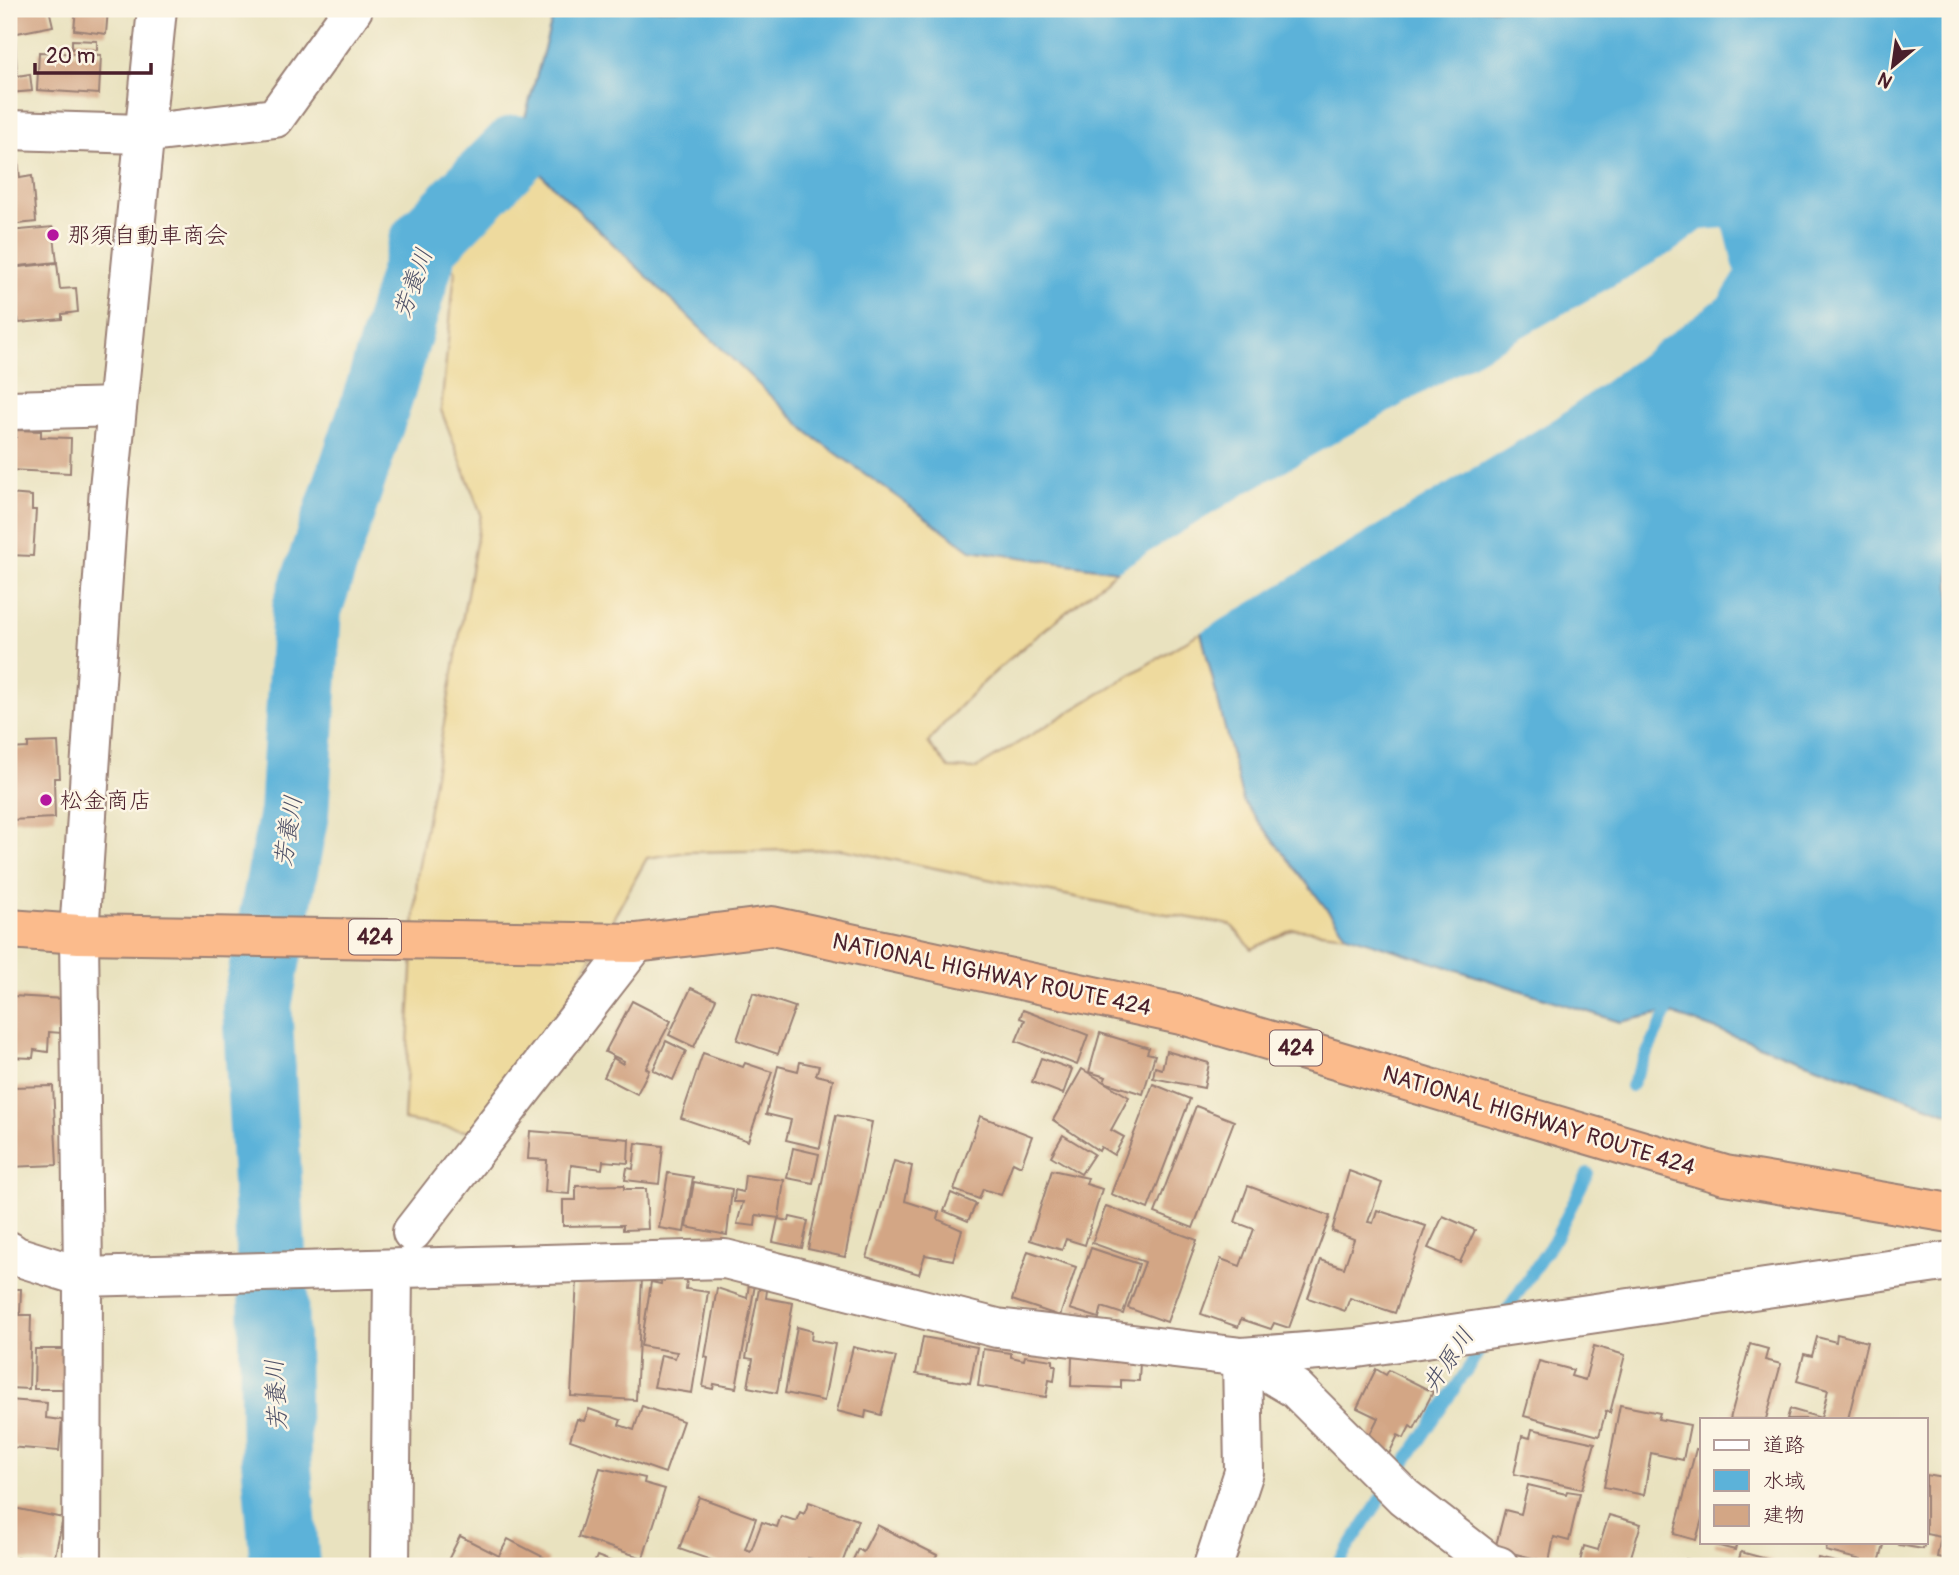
<svg xmlns="http://www.w3.org/2000/svg" width="1959" height="1575" font-family="Pangolin,'Klee One',sans-serif">
	<rect width="100%" height="100%" fill="#fcf5e5"/>
	<filter id="ink" filterUnits="userSpaceOnUse"><feTurbulence type="fractalNoise" baseFrequency=".0143" numOctaves="2"/><feDisplacementMap in="SourceGraphic" scale="14" xChannelSelector="R" yChannelSelector="G"/><feConvolveMatrix kernelMatrix="1 2 1 2 8 2 1 2 1" color-interpolation-filters="sRGB"/></filter>
	<filter id="wash" filterUnits="userSpaceOnUse"><feTurbulence type="fractalNoise" baseFrequency=".00686" numOctaves="4" result="noise"/><feDisplacementMap in="SourceGraphic" scale="28" xChannelSelector="R" yChannelSelector="G"/><feGaussianBlur stdDeviation="1.57" result="paint"/><feColorMatrix in="noise" values="0 0 0 0 0 0 0 0 0 0 0 0 0 0 0 0 0 1.4 0 .05"/><feComposite in="paint" operator="in"/></filter>
	<g filter="url(#wash)">
		<rect width="100%" height="100%" fill="#e9e2bf"/>
		<path fill="#eeda9e" stroke="#9c7c64" stroke-width="2" d="M516,150l195,188 260,212 146,21c-65,54 -137,105 -189,172l21,25 26,1 226,-137 42,169 104,134 -53,-6 -42,20 -21,-24 -117,-20 -272,-56 -155,3 -40,6 -99,177 -77,97 -67,-12 13,-244 64,-362 -40,-104 14,-139 -31,-28z"/>
		<path fill="#5cb2d9" stroke="#536882" stroke-width="2" d="M555,9h1395v1105l-283,-102 -47,10 -273,-87 -104,-134 -42,-169 -48,-56 -182,-26 -160,-115 -295,-285z"/>
		<path fill="#e9e2bf" d="M1724,228l11,45 -15,24 -164,121 -358,216 -47,-55 -38,-5 135,-82 425,-240 29,-22z"/>
		<g fill="none" stroke-linecap="round" stroke-linejoin="round">
			<g stroke="#5cb2d9" stroke-width="12">
				<path d="M1631,1086l36,-74"/>
				<path d="M1501,1319l55,-82 32,-64"/>
				<path d="M1336,1566l153,-229"/>
			</g>
			<path stroke="#5cb2d9" stroke-width="70" d="M285,1566l-9,-108 -3,-170 -16,-284 37,-191 13,-204 73,-218 44,-148 92,-93"/>
		</g>
		<g id="blocks">
			<g fill="#d3a685">
				<path d="M9,9h40l4,17 -41,8z"/>
				<path d="M76,9h32l-2,25 -32,-4z"/>
				<path d="M15,35l2,41 13,-2 2,17 -23,2v-57z"/>
				<path d="M72,40l25,1v9l-25,-1z"/>
				<path d="M39,52l62,3 -2,39 -62,-4z"/>
				<path d="M18,160l2,18 12,-2 4,46 -27,3v-64z"/>
				<path d="M53,227l4,35 -48,5v-36z"/>
				<path d="M57,263l3,26 16,-1 2,24 -16,2v5l-43,4 -1,-5 -9,1v-51z"/>
				<path d="M16,430l25,1v6l30,1 -1,35 -61,-3v-33h7z"/>
				<path d="M9,494l23,2v14h4l-3,46 -24,-1z"/>
				<path d="M58,742l2,36h-6l1,40 -46,2v-71l19,-1v-5z"/>
				<path d="M691,988l25,11 -22,48 -25,-12z"/>
				<path d="M753,993l42,14 -17,47 -41,-14z"/>
				<path d="M12,996l52,3 -2,34 -13,-1 -1,20 -14,-2 -1,8 -24,-1v-50h3z"/>
				<path d="M632,1001l39,20 -25,47 3,2 -12,24 -33,-17 9,-19 10,6 1,-3 -19,-9z"/>
				<path d="M1023,1010l65,25 -11,30 -61,-24 9,-21 -5,-2z"/>
				<path d="M1100,1033l49,15 -2,5 8,2 -12,39 -39,-12 2,-5 -17,-5z"/>
				<path d="M666,1041l20,10 -13,29 -20,-10z"/>
				<path d="M1166,1051l43,12 -5,25 -51,-10 2,-11 7,2z"/>
				<path d="M703,1053l40,14 2,-4 27,9 -24,69 -67,-23z"/>
				<path d="M1041,1058l31,11 -9,25 -31,-12z"/>
				<path d="M800,1062l19,4 -3,9 17,4 -13,69 -34,-8 5,-20 -25,-6 12,-48 20,5z"/>
				<path d="M1082,1069l47,28 -18,33 13,7 -10,18 -13,-8 -2,4 -46,-31z"/>
				<path d="M1153,1084l37,15 -42,110 -37,-15z"/>
				<path d="M53,1086l4,79 -48,2v-80z"/>
				<path d="M1196,1106l38,15 -41,107 -38,-15z"/>
				<path d="M836,1115l36,7 -27,135 -37,-8z"/>
				<path d="M980,1116l52,20 -11,30 -8,-4 -12,33 -18,-6 -4,10 -25,-9z"/>
				<path d="M530,1131l99,8 -1,24 -25,-2 -1,8 -31,-4 -2,29 -24,-2 2,-32 -19,-1z"/>
				<path d="M1063,1135l31,19 -13,20 -30,-18z"/>
				<path d="M636,1143l27,3 -4,38 -34,-4 2,-12 6,1z"/>
				<path d="M793,1148l26,6 -6,29 -26,-5z"/>
				<path d="M894,1161l18,5 -7,35 34,11 -2,7 25,11 -9,30 -28,-5 -6,19 -52,-16z"/>
				<path d="M1052,1170l36,8 -2,6 16,5 -17,56 -19,-6 -4,11 -32,-10z"/>
				<path d="M1349,1171l33,12 -14,39 5,1 4,-13 49,16 -31,87 -45,-15 -5,13 -37,-13 13,-38 23,8 10,-29 -22,-8z"/>
				<path d="M668,1173l25,4 -9,55 -25,-4z"/>
				<path d="M745,1175l39,5 -5,38 -23,-3 -1,11 -18,-2 6,-22h-9l1,-12 8,2z"/>
				<path d="M694,1182l38,7 -5,46 -41,-8z"/>
				<path d="M624,1185v4h22l2,40 -25,1v-5l-60,1v-26h13v-14z"/>
				<path d="M1248,1186l82,30 -41,112 -15,-5 -3,6 -30,-10 -3,8 -37,-13 20,-55 19,7 14,-37 -19,-7z"/>
				<path d="M951,1193l25,11 -8,17 -24,-10z"/>
				<path d="M1106,1206l91,34 -30,82 -39,-14 17,-46 -53,-19z"/>
				<path d="M1443,1216l32,14 -15,32 -32,-14z"/>
				<path d="M790,1217l18,4 -6,27 -29,-6 5,-23 11,2z"/>
				<path d="M1091,1248l48,16 -16,50 -21,-7 -3,11 -29,-9z"/>
				<path d="M1028,1251l48,16 -16,49 -48,-16z"/>
				<path d="M663,1275l24,4 -1,10 22,3 -16,101 -38,-6 7,-32 14,3 2,-6 -36,-6 10,-64 10,2z"/>
				<path d="M642,1278l-6,122 -65,-4 6,-117z"/>
				<path d="M749,1284l6,1 -19,103 -22,-4 -1,5 -10,-2 5,-29 -3,-1 12,-69 30,10z"/>
				<path d="M9,1289h12l-1,26h11l-2,74 -20,-1z"/>
				<path d="M759,1289l8,1 -1,8 27,5 -16,90 -29,-6 5,-28 -7,-1z"/>
				<path d="M797,1327l15,4 -1,9 24,4 -11,57 -39,-8z"/>
				<path d="M1837,1334l30,8 -19,77h-61l3,-10 31,9 7,-28 -31,-9 7,-27 8,2 5,-19 19,5z"/>
				<path d="M923,1337l54,10 -7,36 -54,-9z"/>
				<path d="M1750,1344l18,5 -3,11 16,4 -15,55h-36z"/>
				<path d="M1594,1346l31,9 -15,58 -4,-2 -7,25 -75,-20 15,-55 34,9 -2,6 14,4z"/>
				<path d="M853,1347l43,10 -15,58 -15,-4 -1,7 -28,-7z"/>
				<path d="M35,1349h30l-1,40h-30z"/>
				<path d="M983,1349l28,4v4l13,3 1,-4 28,4v5h3l-2,16 -5,-1 -3,17 -68,-11z"/>
				<path d="M1072,1357l68,4 -1,20 -18,-1v8l-50,-2z"/>
				<path d="M1376,1369l10,6 3,-5 44,22 -19,37 -4,-3 -6,12 -6,-3 -9,19 -23,-12 12,-24 -21,-10z"/>
				<path d="M9,1400l38,3 -1,15 16,2 -3,31 -50,-4z"/>
				<path d="M1620,1405l40,8 -2,6 32,6 -7,35 -32,-7 -7,42 -40,-8z"/>
				<path d="M642,1406l41,15 -18,52 -95,-33 7,-21 7,2 5,-12 32,11 -2,5 15,5z"/>
				<path d="M1532,1429l63,14 -13,46 -68,-15 8,-38 8,2z"/>
				<path d="M1696,1449l6,1v69l-6,21 -22,-6z"/>
				<path d="M600,1468l45,10 -1,5 21,6 -22,69 -65,-21z"/>
				<path d="M1926,1475l24,4v80l-13,-2 4,-20 -15,-3z"/>
				<path d="M1528,1485l38,9 1,-3 13,2 -11,48 -15,-4 -5,25 -54,-13 10,-39 16,4z"/>
				<path d="M699,1497l57,21 -11,31 6,2 11,-29 15,5 4,-11 15,5 4,-9 4,2 5,-12 49,18 -17,46 -33,-8 -3,8h-77l-49,-17z"/>
				<path d="M9,1507l54,11 -10,47 -36,-7 -1,5 -7,-2z"/>
				<path d="M1609,1515l32,9 -13,42h-49l5,-20 14,4z"/>
				<path d="M877,1525l60,30 -6,11h-81l8,-17 5,3z"/>
				<path d="M460,1536l39,20 9,-17 41,21 -3,6h-101z"/>
				<path d="M1715,1542h22l-2,8 -20,-5z"/>
				<path d="M1828,1542h57l-7,24h-18l1,-6 -35,-9z"/>
				<path d="M1900,1542h25l-2,7 -24,-4z"/>
				<path d="M1741,1552l33,9 -1,5h-36z"/>
				<path d="M597,1556l26,10h-30z"/>
				<path d="M1818,1558l31,7 -1,1h-32z"/>
				<path d="M1686,1559l26,6v1h-28z"/>
				<path d="M1447,1560l13,6h-16z"/>
			</g>
		</g>
	</g>
	<g filter="url(#ink)">
		<use href="#blocks" fill-opacity="0" stroke="#9a8075" stroke-width="2"/>
		<g fill="none" stroke-linecap="round" stroke-linejoin="round">
			<defs>
				<g id="minor">
					<path d="M9,130l133,4 133,-16 78,-109"/>
					<path d="M9,410l108,-3"/>
					<path d="M412,1232l224,-289"/>
					<path d="M9,1251l7,5 67,21 642,-18 272,69 245,29 115,-9 593,-87"/>
					<path d="M1242,1357l54,32 108,108 85,66 10,3"/>
					<path d="M82,1566l1,-289 -4,-343 30,-446 48,-479"/>
					<path d="M390,1566l3,-296"/>
					<path d="M1213,1566l31,-94 -2,-115"/>
				</g>
				<path id="highway" d="M9,929l70,5 557,9 136,-17 418,91 535,158 225,38"/>
			</defs>
			<use href="#minor" stroke="#9a8075" stroke-width="42"/>
			<use href="#highway" stroke="#9a8075" stroke-width="42"/>
			<use href="#minor" stroke="#fff" stroke-width="38"/>
			<use href="#highway" stroke="#fbbb8c" stroke-width="38"/>
		</g>
	</g>
	<g fill="#b5179e" stroke="#fcf5e5" stroke-width="2.5">
		<circle cx="53" cy="235" r="7"/>
		<circle cx="46" cy="800" r="7"/>
	</g>
	<g text-anchor="middle" stroke-width="5" stroke-linejoin="round" paint-order="stroke">
		<g fill="#fcf5e5" stroke="#7f5f63" stroke-width="2">
			<rect x="349" y="919.5" width="52" height="35" rx="5"/>
			<rect x="1270" y="1030.5" width="52" height="35" rx="5"/>
		</g>
		<g font-size="21" font-weight="bold" fill="#4a1f2b">
			<text x="375" y="944">424</text>
			<text x="1296" y="1055">424</text>
		</g>
		<g font-size="23" fill="#4a1f2b" stroke="#fcf5e5" text-anchor="start">
			<text x="67" y="243">那須自動車商会</text>
			<text x="60" y="808">松金商店</text>
		</g>
		<g font-size="23" fill="#4a1f2b" stroke="#fcf5e5">
			<text transform="translate(992 974) rotate(12)" y="8">NATIONAL HIGHWAY ROUTE 424</text>
			<text transform="translate(1539 1120) rotate(17)" y="8">NATIONAL HIGHWAY ROUTE 424</text>
		</g>
		<g font-size="24" font-style="italic" fill="#505268" stroke="#fcf5e5">
			<text transform="translate(413 283) rotate(-70)" y="8">芳養川</text>
			<text transform="translate(288 831) rotate(-81)" y="8">芳養川</text>
			<text transform="translate(1448 1360) rotate(-56)" y="8">井原川</text>
			<text transform="translate(276 1395) rotate(-93)" y="8">芳養川</text>
		</g>
	</g>
	<rect width="1959" height="1575" fill="none" stroke="#fcf5e5" stroke-width="35"/>
	<rect x="1700" y="1418" width="228" height="126" fill="#fcf5e5" stroke="#b59f9b" stroke-width="2"/>
	<rect x="1714" y="1440" width="35" height="10" fill="#ffffff" stroke="#b59f9b" stroke-width="2"/>
	<text x="1763" y="1452" font-size="21" fill="#4a1f2b">道路</text>
	<rect x="1714" y="1470" width="35" height="21" fill="#5cb2d9" stroke="#b59f9b" stroke-width="2"/>
	<text x="1763" y="1488" font-size="21" fill="#4a1f2b">水域</text>
	<rect x="1714" y="1505" width="35" height="21" fill="#d3a685" stroke="#b59f9b" stroke-width="2"/>
	<text x="1763" y="1522" font-size="21" fill="#4a1f2b">建物</text>
	<g transform="translate(1893 66) rotate(209)" stroke="#fcf5e5" stroke-width="5" paint-order="stroke">
	<path d="M0-5L12 26L0 18L-12 26Z" fill="#4a1f2b"/>
	<text y="-10" font-size="19" font-weight="bold" text-anchor="middle" fill="#4a1f2b">N</text>
	</g>
	<path d="M35 63v10h116v-10" fill="none" stroke="#4a1f2b" stroke-width="3.5"/>
	<text x="46" y="63" font-size="21" fill="#4a1f2b" stroke="#fcf5e5" stroke-width="5" paint-order="stroke">20 m</text>
</svg>
